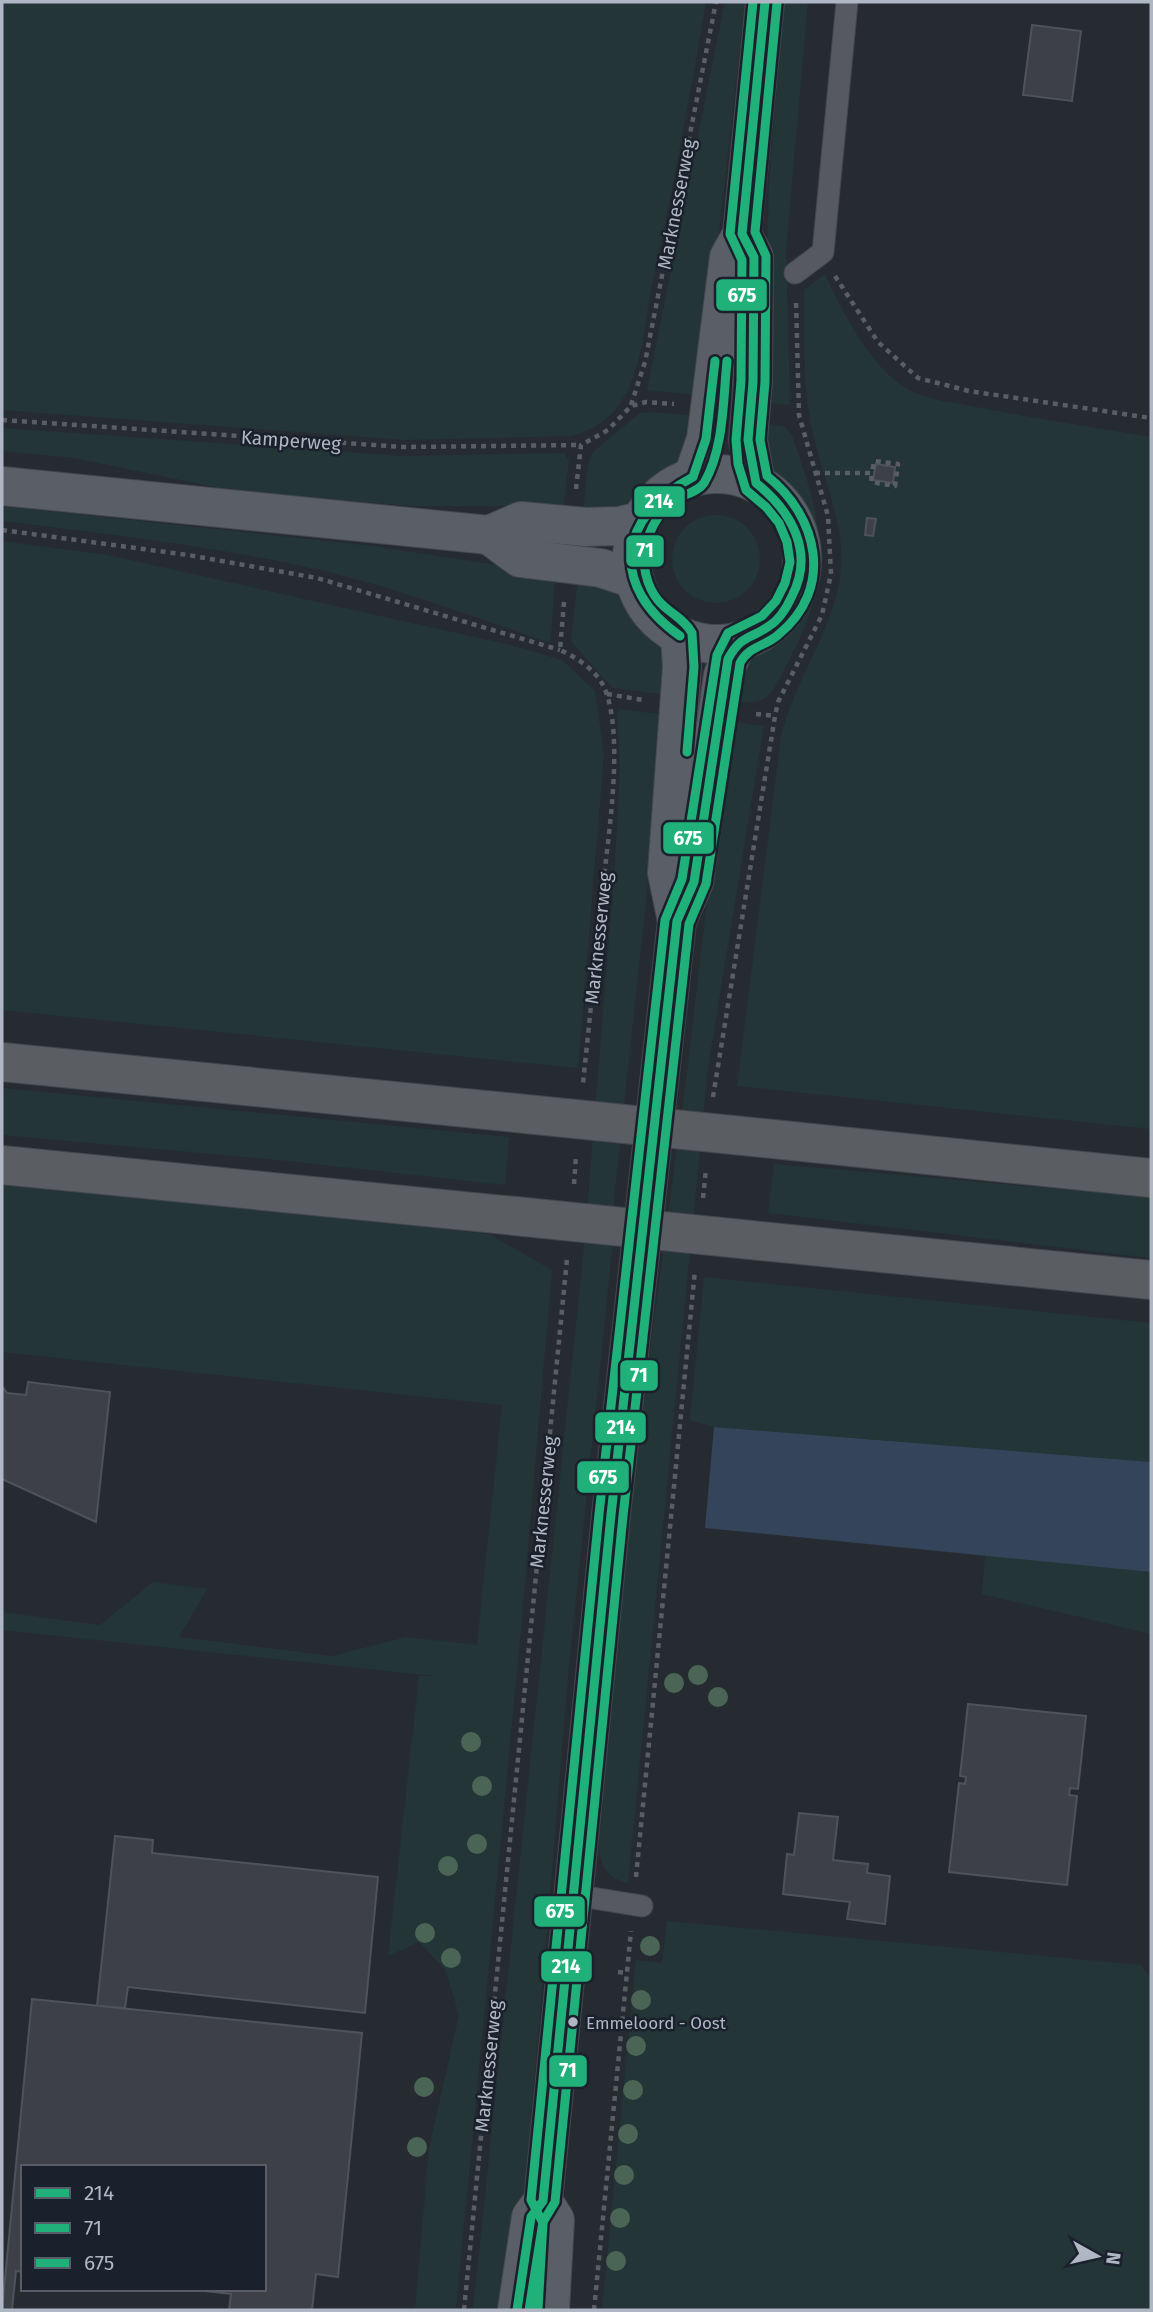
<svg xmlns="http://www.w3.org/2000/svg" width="1153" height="2312" font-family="'Fira Sans',sans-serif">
	<rect width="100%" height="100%" fill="#262b32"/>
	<g fill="#233537">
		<path d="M2,2h704c-16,94 -33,188 -54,282 -6,31 -10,76 -23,104 -13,27 -32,42 -59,48l-165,4 -403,-30z"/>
		<path d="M725,2h20l-35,313 -13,80 -50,-5z"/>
		<path d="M784,2h24l-22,248 4,155 -27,-3 6,-221z"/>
		<path d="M825,274c16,36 45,91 79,113 18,12 46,15 67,19 60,12 120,21 180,31v692l-414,-43 44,-349c13,-56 50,-102 59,-159 7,-51 -15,-92 -26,-140 -12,-47 -9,-99 -10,-148z"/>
		<path d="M651,412l48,4 -17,45 -61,46 -38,5 5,-47 5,-13 47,-39z"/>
		<path d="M760,422l25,5 7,8c32,91 44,138 -4,227 -18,34 -17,44 -59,39l19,-43 34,-27 17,-21 10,-26 3,-21 -3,-33 -9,-22 -27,-34z"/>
		<path d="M2,428l401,28 161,-3 5,7 -6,51 -28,-5h-124l-177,-15 -160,-33 -72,-7z"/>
		<path d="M2,506l371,40 182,28 -4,65 -4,3c-80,-28 -161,-58 -245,-76 -98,-21 -200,-33 -300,-45z"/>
		<circle cx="716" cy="559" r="44"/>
		<path d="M2,541l106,14 398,89 56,16 33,31 9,63 -26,314 -576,-58z"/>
		<path d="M578,577l42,16 37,47 5,10 6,45 -56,-7 -41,-47z"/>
		<path d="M620,709l46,6 -52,484 -2,52 -43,415 -42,502 -20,142h-34l111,-1062 31,-383 5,-96 -3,-55z"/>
		<path d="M728,721l36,5 -56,341 -80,816c-22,-5 -30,-20 -29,-41l39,-401 49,-368z"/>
		<path d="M2,1088l507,49 -4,48 -217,-24 -286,-26z"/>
		<path d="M774,1164l377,33v61l-383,-45z"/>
		<path d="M2,1180l487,54 63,36 -31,359 -65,681h-41l14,-162 30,-133 -13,-44 -27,-29 -31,14 31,-280h15l-432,-46v-18l98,13 53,-43 54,7 -28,48 153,19 74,-19 71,8 25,-240 -500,-53z"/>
		<path d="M704,1277l447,46v139l-437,-35 -24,-7z"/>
		<path d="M985,1555l166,17v62l-169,-40z"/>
		<path d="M667,1921l474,44 10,14v331h-549l34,-350 26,3z"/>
	</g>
	<path fill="#34445a" d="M714,1427l437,35v110l-446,-44z"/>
	<g fill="#3d4147" stroke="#4e525a" stroke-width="2">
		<path d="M1032,25l49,6 -9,70 -49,-6z"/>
		<path d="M876,464l19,3 -2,16 -20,-3z"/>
		<path d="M867,518l9,1 -3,17 -8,-1z"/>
		<path d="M28,1382l82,10 -14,130 -94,-43v-93l5,7 19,2z"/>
		<path d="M968,1704l118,12 -8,73 -8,-1 -1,7 8,1 -10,89 -118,-13 10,-89 6,1 1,-7 -6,-1z"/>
		<path d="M799,1813l39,4 -5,43 35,4 -1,9 23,3 -5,48 -38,-5 3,-17 -67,-8 4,-40 7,1z"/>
		<path d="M115,1836l38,4 -1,13 226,24 -13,136 -237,-26 -3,21 -28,-2z"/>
		<path d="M32,1999l330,34 -24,244 -22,-3 -4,36h-83l2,-16 -44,-5h77v-122h-241v105l-7,-1 -4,39h-10z"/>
	</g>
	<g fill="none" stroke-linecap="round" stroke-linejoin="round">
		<defs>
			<g id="lane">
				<path d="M795,273l28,-21 24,-250"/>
				<path d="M574,1895l68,11"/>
			</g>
			<g id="secondary">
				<path d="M742,234l12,23 -1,125 -5,58 8,43"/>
				<circle cx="717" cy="559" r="85"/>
				<path d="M693,477l13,-38 23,-182 13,-23 23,-232"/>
				<path d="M2,486l487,49 32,-14 65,6 33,-1 22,-5"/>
				<path d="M489,535l31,23 81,10 33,11"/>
				<path d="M677,921l-10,-48 15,-206 -2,-31"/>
				<path d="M543,2201l12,19 -5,90"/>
				<path d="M517,2310l14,-93 12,-16 68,-686 66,-594 17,-39 29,-207 14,-33"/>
			</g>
			<g id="highway">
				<path d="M2,1062l524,52"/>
				<path d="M763,1138l388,40"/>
				<path d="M2,1165l513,51"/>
				<path d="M751,1240l400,40"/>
			</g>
		</defs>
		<use href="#lane" stroke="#44474d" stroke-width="23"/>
		<use href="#secondary" stroke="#44474d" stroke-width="40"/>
		<use href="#highway" stroke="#43474d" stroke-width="40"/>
		<g stroke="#595e64" stroke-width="4.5" stroke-dasharray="5 5" stroke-linecap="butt">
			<path d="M835,276l43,66 40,36 51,13 182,27"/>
			<path d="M631,405l14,-43 71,-360"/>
			<path d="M2,420l402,27 177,-2"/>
			<path d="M815,473h57l-1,9 24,4 3,-22 -24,-3 -2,12"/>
			<path d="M576,489l5,-44 27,-15 23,-24 15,-4 28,2"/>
			<path d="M2,530l186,25 129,23 243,72"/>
			<path d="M564,602l-4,48c16,7 36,20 44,37 21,48 4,148 -1,200 -7,66 -13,131 -20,196"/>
			<path d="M607,694l36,6"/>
			<path d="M756,714l19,2"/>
			<path d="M713,1097l62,-381 3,-14 44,-87 9,-41 -3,-58 -29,-101 -3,-114"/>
			<path d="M574,1184l2,-29"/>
			<path d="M703,1198l3,-29"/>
			<path d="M636,1877l59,-607"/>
			<path d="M618,1972l9,1"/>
			<path d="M464,2310l103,-1051"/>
			<path d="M594,2310l37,-379"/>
		</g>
		<use href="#lane" stroke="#565961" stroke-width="21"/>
		<use href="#secondary" stroke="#5a5e66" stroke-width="38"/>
		<use href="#highway" stroke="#5a5d61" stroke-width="38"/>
		<defs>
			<g id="highway-bridge">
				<path d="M526,1114l237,24"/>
				<path d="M515,1216l236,24"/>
			</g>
		</defs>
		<use href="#highway-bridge" stroke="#43474d" stroke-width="40" stroke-linecap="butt"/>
		<use href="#highway-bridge" stroke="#5a5d61" stroke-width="38"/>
		<defs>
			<g id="bus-1">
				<path d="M680,636c-71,-50 -63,-119 13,-159l13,-38 9,-78"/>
				<path d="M517,2310l14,-93 12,-16 68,-686 66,-594 17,-39 34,-223c13,-24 21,-19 41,-33 10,-6 18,-19 23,-30 23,-44 -1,-85 -36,-113l-8,-43 5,-58 1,-125 -12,-23 23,-232"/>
			</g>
			<g id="bus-2">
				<path d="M687,752l7,-85 -2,-34c-12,-22 -37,-21 -46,-58 -7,-27 7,-60 30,-75 8,-6 22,-8 28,-17 20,-34 19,-83 23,-122"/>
				<path d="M529,2310l14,-88 12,-20 68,-686 66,-592 17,-40 34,-221c9,-17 24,-16 38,-28 57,-46 40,-119 -11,-159l-7,-36 5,-58 1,-126 -11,-24 22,-229"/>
			</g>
			<path id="bus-3" d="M538,2309l5,-86 -12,-23 68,-686 66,-594 17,-41 35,-224 11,-22 34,-17 14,-15 9,-18 5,-21 -3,-20 -8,-19 -13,-16 -20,-17 -8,-26 -2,-24 5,-59 1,-121 -12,-26 23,-232"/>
		</defs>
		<use href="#bus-1" stroke="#1a212c" stroke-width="14"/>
		<use href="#bus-2" stroke="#1a212c" stroke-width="14"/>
		<use href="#bus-3" stroke="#1a212c" stroke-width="14"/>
		<use href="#bus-1" stroke="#20b07a" stroke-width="9"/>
		<use href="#bus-2" stroke="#20b07a" stroke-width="9"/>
		<use href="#bus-3" stroke="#20b07a" stroke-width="9"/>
	</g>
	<g fill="#4a6555">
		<circle cx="698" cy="1675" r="10"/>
		<circle cx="674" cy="1683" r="10"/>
		<circle cx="718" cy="1697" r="10"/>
		<circle cx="471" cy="1742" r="10"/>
		<circle cx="482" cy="1786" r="10"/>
		<circle cx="477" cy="1844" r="10"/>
		<circle cx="448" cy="1866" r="10"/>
		<circle cx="425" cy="1933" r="10"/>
		<circle cx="650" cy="1946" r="10"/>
		<circle cx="451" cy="1958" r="10"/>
		<circle cx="641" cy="2000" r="10"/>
		<circle cx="636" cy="2046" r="10"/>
		<circle cx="424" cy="2087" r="10"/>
		<circle cx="633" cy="2090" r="10"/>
		<circle cx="628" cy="2134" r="10"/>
		<circle cx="417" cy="2147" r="10"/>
		<circle cx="624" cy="2175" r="10"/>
		<circle cx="620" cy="2218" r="10"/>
		<circle cx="616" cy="2261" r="10"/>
	</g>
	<circle fill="#afb7c4" stroke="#1a212c" stroke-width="2.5" cx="573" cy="2022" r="6"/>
	<g text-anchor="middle" stroke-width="5" stroke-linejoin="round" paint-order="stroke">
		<g font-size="17" fill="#afb7c4" stroke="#1a212c" text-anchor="start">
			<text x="586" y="2029">Emmeloord - Oost</text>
		</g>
		<g font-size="19" fill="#afb7c4" stroke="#1a212c">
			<text transform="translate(676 204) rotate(-79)" y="7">Marknesserweg</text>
			<text transform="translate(291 440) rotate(4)" y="7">Kamperweg</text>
			<text transform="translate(598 938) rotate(-84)" y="7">Marknesserweg</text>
			<text transform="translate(543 1502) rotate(-84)" y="7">Marknesserweg</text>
			<text transform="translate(488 2066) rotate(-84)" y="7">Marknesserweg</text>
		</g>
	</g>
	<g stroke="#1a212c" stroke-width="2.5">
		<rect x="715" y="278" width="53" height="34" rx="7" fill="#20b07a"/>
		<rect x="633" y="485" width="53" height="33" rx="7" fill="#20b07a"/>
		<rect x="625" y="534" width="40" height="34" rx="7" fill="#20b07a"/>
		<rect x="662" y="821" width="53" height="34" rx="7" fill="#20b07a"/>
		<rect x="619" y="1359" width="40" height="33" rx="7" fill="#20b07a"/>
		<rect x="594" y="1411" width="53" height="33" rx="7" fill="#20b07a"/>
		<rect x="576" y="1460" width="54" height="34" rx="7" fill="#20b07a"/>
		<rect x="533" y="1895" width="53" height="33" rx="7" fill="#20b07a"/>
		<rect x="540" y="1950" width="53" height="33" rx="7" fill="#20b07a"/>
		<rect x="548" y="2054" width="40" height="34" rx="7" fill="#20b07a"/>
	</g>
	<g font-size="19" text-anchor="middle" font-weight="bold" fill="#fff">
		<text x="742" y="302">675</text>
		<text x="659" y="508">214</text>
		<text x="645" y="557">71</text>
		<text x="688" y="845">675</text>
		<text x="639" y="1382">71</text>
		<text x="621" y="1434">214</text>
		<text x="603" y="1484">675</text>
		<text x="560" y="1918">675</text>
		<text x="566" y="1973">214</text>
		<text x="568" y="2077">71</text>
	</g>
	<rect width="1153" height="2312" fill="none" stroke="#afb7c4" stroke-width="7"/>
	<rect x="21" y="2165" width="245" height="126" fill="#1a212c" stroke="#565d69" stroke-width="2"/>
	<rect x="35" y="2188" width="35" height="10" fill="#20b07a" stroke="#565d69" stroke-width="2"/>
	<text x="84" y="2200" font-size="21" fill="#afb7c4">214</text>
	<rect x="35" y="2223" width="35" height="10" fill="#20b07a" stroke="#565d69" stroke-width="2"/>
	<text x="84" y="2235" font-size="21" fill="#afb7c4">71</text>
	<rect x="35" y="2258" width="35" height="10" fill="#20b07a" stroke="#565d69" stroke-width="2"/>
	<text x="84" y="2270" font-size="21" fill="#afb7c4">675</text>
	<g transform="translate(1097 2256) rotate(98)" stroke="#1a212c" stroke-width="5" paint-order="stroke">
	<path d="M0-5L12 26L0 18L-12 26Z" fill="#afb7c4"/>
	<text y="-10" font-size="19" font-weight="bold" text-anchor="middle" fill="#afb7c4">N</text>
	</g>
</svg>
